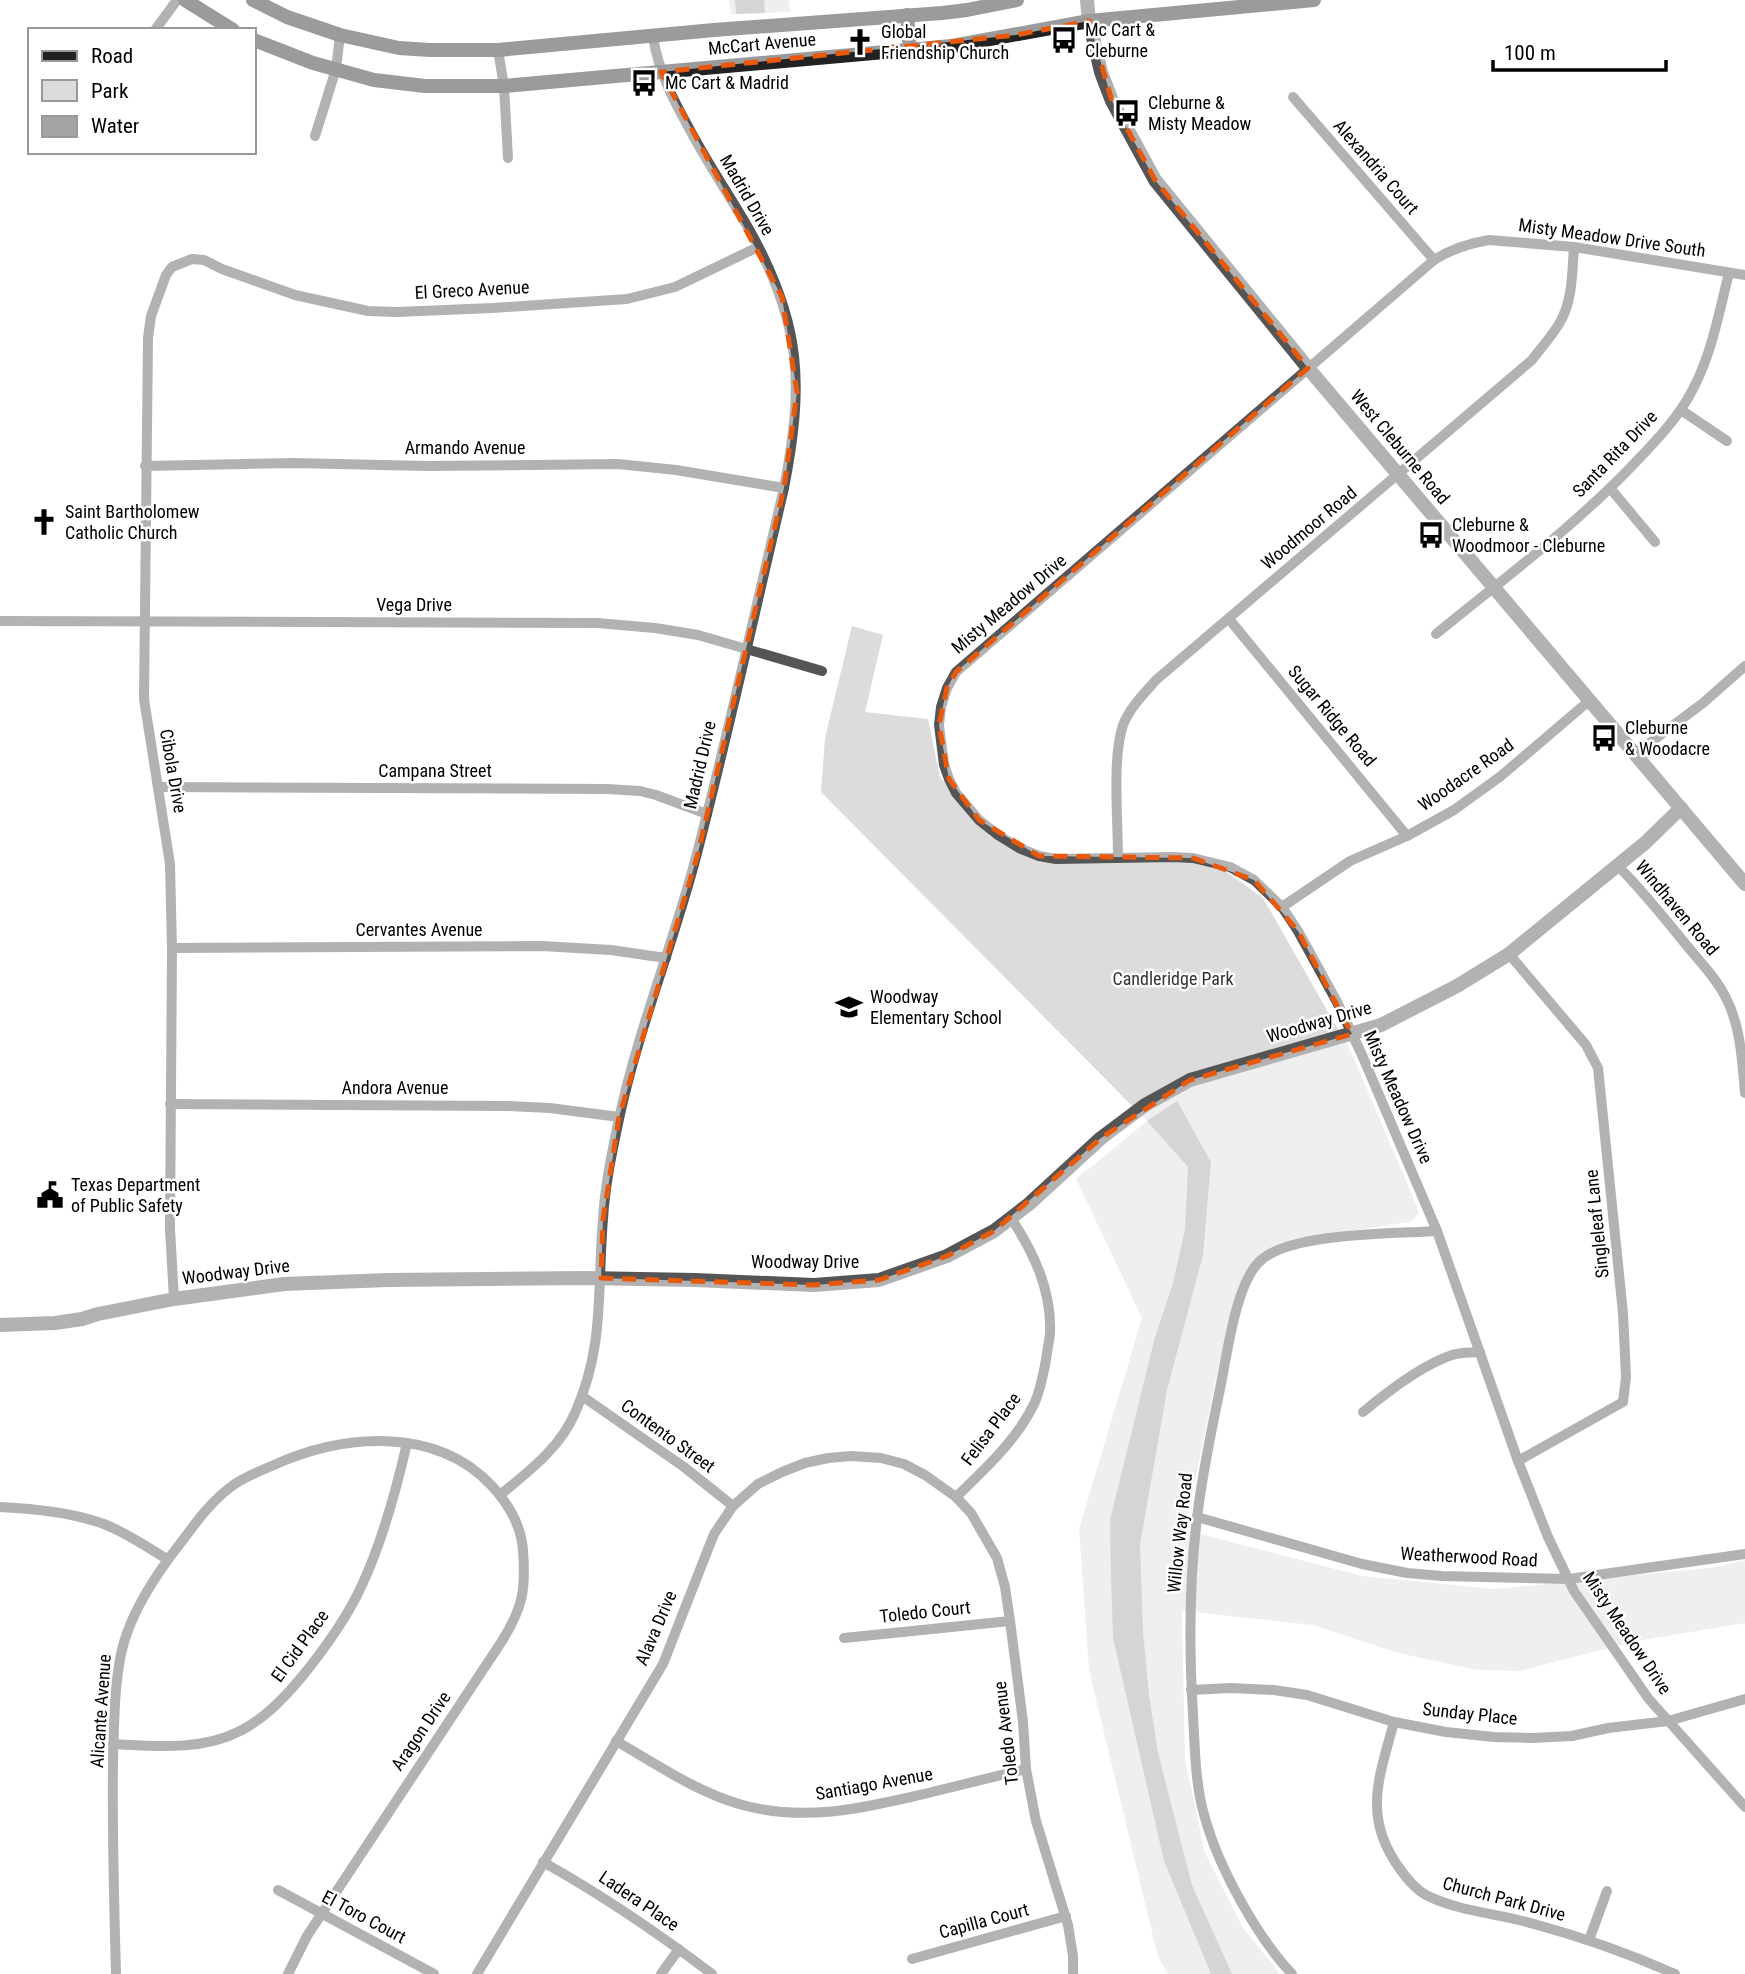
<svg xmlns="http://www.w3.org/2000/svg" width="1745" height="1974" font-family="'Roboto Condensed',sans-serif">
	<rect width="100%" height="100%" fill="#fff"/>
	<g fill="#dcdcdc">
		<path d="M729,0h60l2,12 -60,2z"/>
		<path d="M852,626l31,9 -18,77 63,7 12,58 50,59 55,24 145,-1 34,11 39,28 89,156 64,150 3,10 -10,8 -119,18 -44,37 -18,43 -43,210 177,46 133,13 222,-22 28,-7v63l-108,18 -118,30 -42,-1 -79,-17 -85,-28 -131,-14 3,148 20,94 38,75 37,46h-112l-10,-17 -69,-287 -10,-141 63,-211 -66,-139 71,-58 -326,-329 4,-54z"/>
	</g>
	<g fill="#a3a3a3">
		<path d="M735,0h29l1,13 -29,1z"/>
		<path d="M1177,1101l34,61 -8,93 -36,135 -27,155 3,86 6,65 9,56 12,48 22,85 40,89h-21l-47,-113 -51,-223 -2,-63 -1,-55 45,-183 18,-54 12,-54 3,-62 -41,-46z"/>
	</g>
	<g fill="none" stroke-linecap="round" stroke-linejoin="round">
		<g stroke="#555" stroke-width="10">
			<path d="M155,30l22,-30"/>
			<path d="M498,50l6,36 4,72"/>
			<path d="M1293,97l141,163"/>
			<path d="M315,136l21,-67 4,-34"/>
			<path d="M1745,275l-171,-28 -85,-7c-19,3 -39,10 -55,20l-478,412 -9,16 -6,19 -2,18 5,40 5,14 7,14 23,27 19,15 21,13 20,8 17,3 117,-2 20,1 37,9 24,13 28,27 16,24 39,71 25,53 75,176 81,230 30,76 26,54 74,107 97,109"/>
			<path d="M1681,410l46,31"/>
			<path d="M145,466l148,-3 134,3 191,-2 58,6 108,18"/>
			<path d="M1610,488l45,54"/>
			<path d="M1229,619l178,217"/>
			<path d="M0,621l597,2 58,5 43,7 124,36"/>
			<path d="M1436,634c66,-54 135,-105 194,-166 23,-24 48,-49 63,-79 19,-36 26,-77 36,-116"/>
			<path d="M1635,754l68,-51 42,-37"/>
			<path d="M159,787l448,2 33,2 16,4 51,19"/>
			<path d="M1118,857c0,-37 -6,-99 5,-132 7,-18 21,-31 33,-45l376,-320c9,-12 19,-23 27,-36 14,-23 13,-51 15,-77"/>
			<path d="M1618,866c25,25 47,53 70,81 13,16 29,32 38,51 15,29 16,63 19,95"/>
			<path d="M1282,907l68,-46 57,-25 47,-26 47,-34 89,-76"/>
			<path d="M172,948l370,-2 69,4 55,8"/>
			<path d="M1509,954l77,91 12,23 25,245 3,64 -3,25 -105,59"/>
			<path d="M170,1104l336,2 44,2 69,9"/>
			<path d="M174,1299l-4,-70 2,-281 -2,-84 -26,-165 4,-361 3,-22 15,-41 6,-8 20,-8 12,1 18,9 73,26 73,16 29,1 96,-4 134,-9 48,-12 83,-40"/>
			<path d="M582,1396l102,71 49,39"/>
			<path d="M1363,1412c24,-20 59,-47 89,-57 9,-3 19,-2 28,-3"/>
			<path d="M500,1495c29,-24 60,-47 75,-82 30,-67 22,-124 28,-194 2,-34 9,-67 16,-100 19,-89 54,-174 77,-262 32,-122 59,-246 88,-369 20,-103 18,-164 -34,-257 -16,-28 -34,-55 -50,-83 -20,-36 -41,-70 -47,-112"/>
			<path d="M956,1497c29,-28 62,-58 79,-95 6,-14 8,-27 11,-42 1,-9 3,-18 4,-26 2,-43 -16,-81 -39,-116"/>
			<path d="M0,1507c35,2 70,5 104,17 23,9 43,23 63,35"/>
			<path d="M1197,1517l165,47 45,9 35,3 127,3 176,-25"/>
			<path d="M844,1638l166,-17"/>
			<path d="M1191,1690l39,-2 44,2 33,5 87,27 52,10 48,5 38,1 40,-2 36,-8 60,-7 77,-22"/>
			<path d="M1394,1722c-15,56 -32,95 6,147 7,10 15,20 26,26 31,16 74,19 108,29 48,13 96,30 141,50"/>
			<path d="M616,1741c40,23 79,50 123,63 64,19 125,4 189,-11 32,-8 65,-16 98,-24"/>
			<path d="M113,1744c41,2 89,7 127,-13 24,-12 43,-32 60,-52 23,-28 47,-61 62,-94 21,-45 34,-94 45,-142"/>
			<path d="M543,1862c59,33 115,71 169,112"/>
			<path d="M278,1890l156,84"/>
			<path d="M1589,1940l18,-49"/>
			<path d="M912,1959l154,-43"/>
			<path d="M116,1974c-2,-71 -4,-141 -3,-212 1,-37 1,-92 13,-126 11,-33 32,-64 53,-91 16,-21 31,-43 53,-59 12,-9 28,-15 42,-21 69,-31 161,-39 217,20 17,18 30,40 32,65 3,40 0,57 -21,91l-195,295 -19,38"/>
			<path d="M477,1974l186,-310 51,-130 19,-28 25,-22 24,-12 23,-9 23,-5 23,-2 30,2 23,6 21,11 31,22 15,16 26,45 8,29 5,34 13,101 3,47 10,52 32,104 5,31v18"/>
			<path d="M661,1974l18,-25"/>
			<path d="M1292,1974c-35,-37 -73,-106 -87,-156 -10,-33 -10,-69 -12,-104 -4,-65 -4,-131 4,-196 5,-43 14,-86 23,-129 7,-34 15,-101 38,-126 28,-31 137,-29 179,-32"/>
		</g>
		<g stroke="#555" stroke-width="14">
			<path d="M1087,0l2,21 12,51 11,29 43,79 153,188 437,516"/>
			<path d="M0,1325l55,-2 27,-4 16,-5 76,-15 110,-15 104,-4 198,-2 109,2 119,5 65,-5 68,-24 47,-25 35,-27 72,-66 44,-33 45,-25 191,-55 76,-39 52,-32 136,-111 36,-35"/>
		</g>
		<g stroke="#222" stroke-width="14">
			<path d="M185,0l48,30"/>
			<path d="M253,0l34,17 53,18 59,13 31,2h68l216,-20 228,-17 25,-3 50,-10"/>
			<path d="M907,15l3,35"/>
			<path d="M254,40l59,23 61,17 51,6h79l448,-40 137,-25 225,-21"/>
		</g>
	</g>
	<path d="M0 0H1745V1974H0ZM1089,21l23,80 43,79 153,188 -352,304 -9,16 -8,37 10,54 30,41 60,36 154,2 61,22 44,51 54,103 -162,46 -89,58 -107,93 -47,25 -68,24 -65,5 -213,-7 2,-58 16,-103 78,-260 87,-369 13,-96 -15,-95 -121,-225 355,-37z" fill="#fff" fill-opacity=".55" fill-rule="evenodd"/>
	<path fill="none" stroke="#e8590c" stroke-width="5" stroke-dasharray="14 9" stroke-linejoin="round" d="M1089,21l23,80 43,79 153,188 -352,304 -9,16 -8,37 10,54 30,41 60,36 154,2 61,22 44,51 54,103 -162,46 -89,58 -107,93 -47,25 -68,24 -65,5 -213,-7 2,-58 16,-103 78,-260 87,-369 13,-96 -15,-95 -121,-225 355,-37z"/>
	<defs>
		<symbol id="bus-bare" viewBox="-9 -9 18 18"><path d="M-5-6H5V4H4V6H2V4H-2V6H-4V4H-5ZM-3.5-4V0h7V-4ZM-3.5 1.2v1.5H-2V1.2ZM2 1.2v1.5H3.5V1.2Z" fill="#000" stroke="#fff" stroke-width="2.5" paint-order="stroke"/></symbol>
		<symbol id="church-bare" viewBox="-9 -9 18 18"><path d="M-1.2-6h2.4v3.5h3.3v2.4h-3.3V6h-2.4V-.1h-3.3v-2.4h3.3Z" fill="#000" stroke="#fff" stroke-width="2.5" paint-order="stroke"/></symbol>
		<symbol id="school-bare" viewBox="-9 -9 18 18"><path d="M0-5L7-2L0 1L-7-2ZM-4 1L0 2.5L4 1V4Q0 6-4 4Z" fill="#000" stroke="#fff" stroke-width="2.5" paint-order="stroke"/></symbol>
		<symbol id="civic-bare" viewBox="-9 -9 18 18"><path d="M-.6-6.5H3V-4.5H.6V-3L4-1V1h2V6H-6V1h2V-1L-.6-3ZM-1.2 2.5V6h2.4V2.5Z" fill="#000" stroke="#fff" stroke-width="2.5" paint-order="stroke"/></symbol>
	</defs>
	<g fill-rule="evenodd">
		<use href="#bus-bare" x="1045" y="21" width="38" height="38"/>
		<use href="#church-bare" x="841" y="23" width="38" height="38"/>
		<use href="#bus-bare" x="625" y="64" width="38" height="38"/>
		<use href="#bus-bare" x="1108" y="94" width="38" height="38"/>
		<use href="#church-bare" x="25" y="503" width="38" height="38"/>
		<use href="#bus-bare" x="1412" y="516" width="38" height="38"/>
		<use href="#bus-bare" x="1585" y="719" width="38" height="38"/>
		<use href="#school-bare" x="830" y="988" width="38" height="38"/>
		<use href="#civic-bare" x="31" y="1176" width="38" height="38"/>
	</g>
	<g text-anchor="middle" stroke-width="5" stroke-linejoin="round" paint-order="stroke">
		<g font-size="18" fill="#000" stroke="#fff" text-anchor="start">
			<text x="1085" y="36">Mc Cart &amp;<tspan x="1085" dy="21">Cleburne</tspan></text>
			<text x="881" y="38">Global<tspan x="881" dy="21">Friendship Church</tspan></text>
			<text x="665" y="89">Mc Cart &amp; Madrid</text>
			<text x="1148" y="109">Cleburne &amp;<tspan x="1148" dy="21">Misty Meadow</tspan></text>
			<text x="65" y="518">Saint Bartholomew<tspan x="65" dy="21">Catholic Church</tspan></text>
			<text x="1452" y="531">Cleburne &amp;<tspan x="1452" dy="21">Woodmoor - Cleburne</tspan></text>
			<text x="1625" y="734">Cleburne<tspan x="1625" dy="21">&amp; Woodacre</tspan></text>
			<text x="870" y="1003">Woodway<tspan x="870" dy="21">Elementary School</tspan></text>
			<text x="71" y="1191">Texas Department<tspan x="71" dy="21">of Public Safety</tspan></text>
		</g>
		<g font-size="18" fill="#000" stroke="#fff">
			<text transform="translate(762 44) rotate(-5)" y="6">McCart Avenue</text>
			<text transform="translate(1376 167) rotate(49)" y="6">Alexandria Court</text>
			<text transform="translate(747 195) rotate(60)" y="6">Madrid Drive</text>
			<text transform="translate(1612 238) rotate(8)" y="6">Misty Meadow Drive South</text>
			<text transform="translate(472 290) rotate(-3)" y="6">El Greco Avenue</text>
			<text transform="translate(1400 447) rotate(50)" y="6">West Cleburne Road</text>
			<text x="465" y="454">Armando Avenue</text>
			<text transform="translate(1615 454) rotate(-46)" y="6">Santa Rita Drive</text>
			<text transform="translate(1309 528) rotate(-40)" y="6">Woodmoor Road</text>
			<text transform="translate(1009 604) rotate(-40)" y="6">Misty Meadow Drive</text>
			<text x="414" y="611">Vega Drive</text>
			<text transform="translate(1332 716) rotate(50)" y="6">Sugar Ridge Road</text>
			<text transform="translate(700 765) rotate(-77)" y="6">Madrid Drive</text>
			<text transform="translate(173 771) rotate(80)" y="6">Cibola Drive</text>
			<text x="435" y="777">Campana Street</text>
			<text transform="translate(1466 775) rotate(-35)" y="6">Woodacre Road</text>
			<text transform="translate(1677 908) rotate(50)" y="6">Windhaven Road</text>
			<text x="419" y="936">Cervantes Avenue</text>
			<text transform="translate(1319 1022) rotate(-16)" y="6">Woodway Drive</text>
			<text x="395" y="1094">Andora Avenue</text>
			<text transform="translate(1398 1097) rotate(66)" y="6">Misty Meadow Drive</text>
			<text transform="translate(1597 1224) rotate(-96)" y="6">Singleleaf Lane</text>
			<text x="805" y="1268">Woodway Drive</text>
			<text transform="translate(236 1272) rotate(-7)" y="6">Woodway Drive</text>
			<text transform="translate(991 1429) rotate(-53)" y="6">Felisa Place</text>
			<text transform="translate(668 1436) rotate(36)" y="6">Contento Street</text>
			<text transform="translate(1180 1533) rotate(-84)" y="6">Willow Way Road</text>
			<text transform="translate(1469 1557) rotate(3)" y="6">Weatherwood Road</text>
			<text transform="translate(925 1612) rotate(-6)" y="6">Toledo Court</text>
			<text transform="translate(656 1628) rotate(-67)" y="6">Alava Drive</text>
			<text transform="translate(1627 1633) rotate(56)" y="6">Misty Meadow Drive</text>
			<text transform="translate(300 1646) rotate(-54)" y="6">El Cid Place</text>
			<text transform="translate(101 1711) rotate(-86)" y="6">Alicante Avenue</text>
			<text transform="translate(1470 1714) rotate(6)" y="6">Sunday Place</text>
			<text transform="translate(421 1731) rotate(-56)" y="6">Aragon Drive</text>
			<text transform="translate(1006 1733) rotate(-97)" y="6">Toledo Avenue</text>
			<text transform="translate(874 1784) rotate(-10)" y="6">Santiago Avenue</text>
			<text transform="translate(1504 1899) rotate(15)" y="6">Church Park Drive</text>
			<text transform="translate(639 1901) rotate(34)" y="6">Ladera Place</text>
			<text transform="translate(364 1917) rotate(28)" y="6">El Toro Court</text>
			<text transform="translate(984 1921) rotate(-15)" y="6">Capilla Court</text>
		</g>
		<g font-size="18" fill="#333" stroke="#fff">
			<text x="1173" y="985">Candleridge Park</text>
		</g>
	</g>
	<rect x="28" y="28" width="228" height="126" fill="#ffffff" stroke="#999999" stroke-width="2"/>
	<rect x="42" y="51" width="35" height="10" fill="#222222" stroke="#999999" stroke-width="2"/>
	<text x="91" y="63" font-size="21" fill="#000000">Road</text>
	<rect x="42" y="80" width="35" height="21" fill="#dcdcdc" stroke="#999999" stroke-width="2"/>
	<text x="91" y="98" font-size="21" fill="#000000">Park</text>
	<rect x="42" y="116" width="35" height="21" fill="#a3a3a3" stroke="#999999" stroke-width="2"/>
	<text x="91" y="133" font-size="21" fill="#000000">Water</text>
	<path d="M1493 60v10h173v-10" fill="none" stroke="#000000" stroke-width="3.5"/>
	<text x="1504" y="60" font-size="21" fill="#000000" stroke="#ffffff" stroke-width="5" paint-order="stroke">100 m</text>
</svg>
